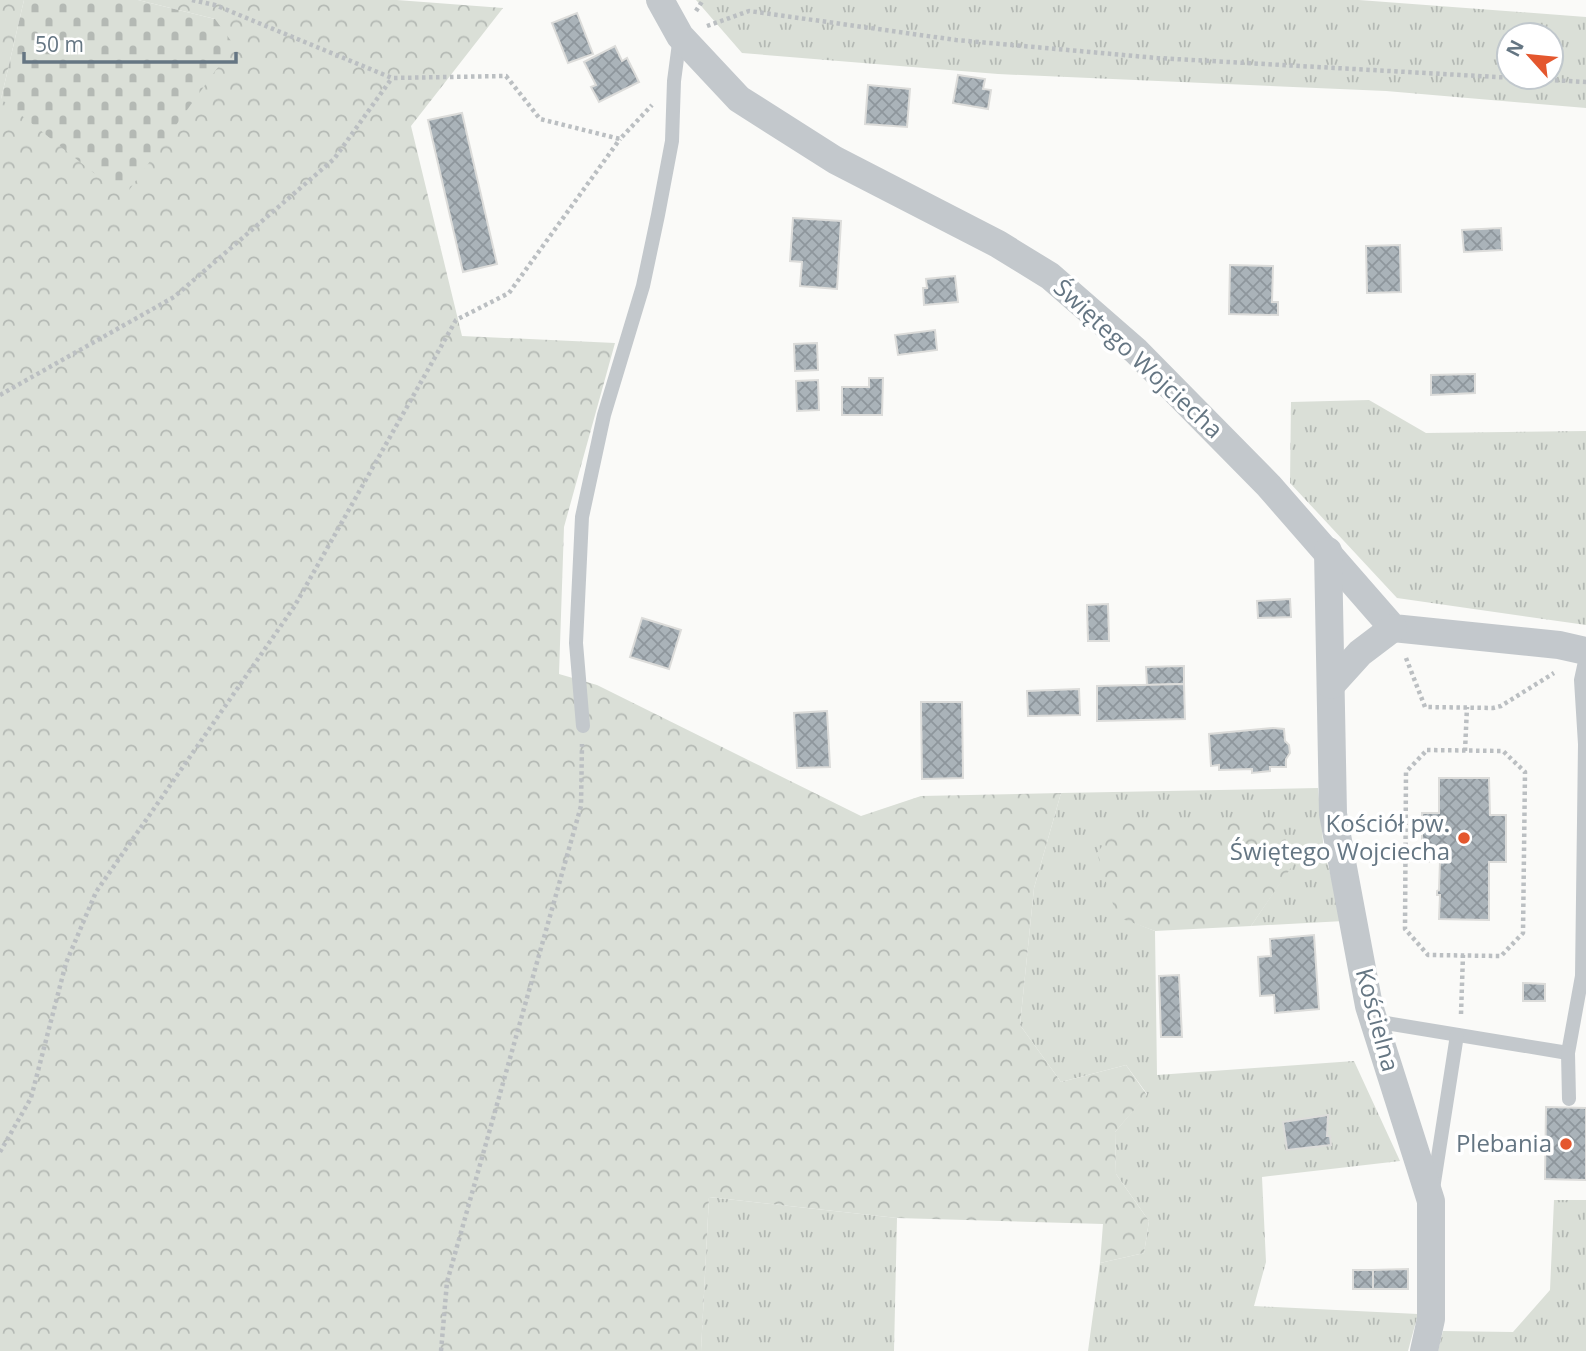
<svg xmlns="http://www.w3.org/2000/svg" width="1586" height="1351" font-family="'Open Sans',sans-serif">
	<defs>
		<pattern id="grass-tufts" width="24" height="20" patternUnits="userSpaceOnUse" patternTransform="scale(1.75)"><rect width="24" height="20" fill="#dadfd7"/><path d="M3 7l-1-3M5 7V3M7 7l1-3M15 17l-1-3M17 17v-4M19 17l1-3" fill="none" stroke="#b4b9b4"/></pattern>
		<pattern id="forest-crowns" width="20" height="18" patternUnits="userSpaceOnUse" patternTransform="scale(1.75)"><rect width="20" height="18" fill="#dadfd7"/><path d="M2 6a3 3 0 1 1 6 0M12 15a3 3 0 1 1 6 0" fill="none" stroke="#b4b9b4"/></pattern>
		<pattern id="cemetery-stones" width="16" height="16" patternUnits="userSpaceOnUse" patternTransform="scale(1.75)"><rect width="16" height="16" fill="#dadfd7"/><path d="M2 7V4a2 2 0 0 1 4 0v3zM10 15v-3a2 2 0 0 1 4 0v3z" fill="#b4b9b4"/></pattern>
		<pattern id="building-cross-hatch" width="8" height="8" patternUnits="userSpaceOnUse" patternTransform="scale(1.75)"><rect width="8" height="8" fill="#aab3b9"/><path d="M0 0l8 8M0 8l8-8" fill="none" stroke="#8e969c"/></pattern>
	</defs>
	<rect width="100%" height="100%" fill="#fafaf8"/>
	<g fill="url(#grass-tufts)" fill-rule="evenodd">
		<path d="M696,0h663l227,17v91l-200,-17 -388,-17 -256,-21zM1509,35h42v42h-42z"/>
		<path d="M1369,400l57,33 160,-2v194l-189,-27 -107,-115 1,-81z"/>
		<path d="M1318,788l6,64 20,69 -93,5 45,-67 -179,57 38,15 2,144 197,-14 46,100 -138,16 4,85 -12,44 164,8 -10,37h-320l12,-88 44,-10 5,-32 -33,-47 -1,-42 32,-38 -21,-29 -65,17 -41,-57 14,-137 27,-95z"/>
		<path d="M709,1197l188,21 -3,133h-193z"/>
		<path d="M1554,1200h32v151h-148l5,-20 70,1 37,-42z"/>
	</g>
	<g fill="url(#forest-crowns)">
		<path d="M0,0h24l-23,99 214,-80 -77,-19h259l106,8 -92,118 51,210 153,7 -51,184 -5,147 38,11 264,131 60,-20 140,-3 -27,95 -14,137 41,57 65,-17 21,30 -32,37 1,42 33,47 -5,32 -44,10 3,-39 -206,-6 -188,-21 -8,154h-701z"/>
		<path d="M1273,818l24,41 -46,67 -96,5 -38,-14 -20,-64 23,-30z"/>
	</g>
	<path fill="url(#cemetery-stones)" d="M24,0h114l77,19 19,26 -110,152 -123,-98z"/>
	<g fill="url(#building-cross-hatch)" stroke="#dcdcda" stroke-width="2">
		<path d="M577,13l16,41 -25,9 -16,-40z"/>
		<path d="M615,46l7,15 5,-3 12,24 -40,20 -8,-15 5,-2 -12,-23z"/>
		<path d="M958,75l27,4 -2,10 8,1 -3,19 -35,-6z"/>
		<path d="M868,85l42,4 -3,38 -42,-3z"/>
		<path d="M462,113l35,151 -34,8 -35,-152z"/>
		<path d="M793,218l48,3 -4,68 -37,-3 2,-24 -12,-1z"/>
		<path d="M1501,228l1,22 -38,2 -2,-22z"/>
		<path d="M1400,245l1,47 -34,1 -1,-47z"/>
		<path d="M1230,265l43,1 -1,36h6v13l-49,-1z"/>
		<path d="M955,276l3,26 -34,3 -1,-17h4l-1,-9z"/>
		<path d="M935,330l2,20 -39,5 -3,-20z"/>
		<path d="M817,343l1,27 -23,1 -1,-27z"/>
		<path d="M1475,374v19l-44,2v-20z"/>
		<path d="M869,378h14l-1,37h-40v-28h27z"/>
		<path d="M818,380l1,30 -22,1 -1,-30z"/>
		<path d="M1290,599l1,18 -33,1 -1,-17z"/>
		<path d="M1108,604l1,37h-21l-1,-36z"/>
		<path d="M642,618l39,12 -12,39 -39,-12z"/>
		<path d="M1184,666v18l-37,1 -1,-18z"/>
		<path d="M1184,684l1,35 -88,2v-35z"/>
		<path d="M1079,689l1,26 -52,1 -1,-25z"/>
		<path d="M921,702h41l1,76 -41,1z"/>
		<path d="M827,711l3,56 -33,1 -3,-55z"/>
		<path d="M1273,728l11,1 1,12 4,4 1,8 -4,6v8h-16v4l-18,2v-4l-33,1v-5l-8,1 -2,-32z"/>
		<path d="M1439,778h50l1,37h16v47h-17v58l-50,-1 1,-24h-3v-4l2,-1 1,-29 -18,1v-49h17z"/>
		<path d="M1314,935l5,74 -44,4 -1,-18 -14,1 -2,-39 13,-1 -1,-17z"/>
		<path d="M1179,975l3,62h-21l-2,-61z"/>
		<path d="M1523,983l22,1v17h-22z"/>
		<path d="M1546,1107l40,1v72l-41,-1z"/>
		<path d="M1328,1115l-1,21h3l1,9 -44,5 -4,-28z"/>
		<path d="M1408,1269v20h-35v-19z"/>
		<rect x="1353" y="1270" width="20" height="19"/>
	</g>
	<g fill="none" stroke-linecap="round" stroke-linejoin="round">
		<g stroke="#bbbfc2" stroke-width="4.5" stroke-dasharray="3.5 3.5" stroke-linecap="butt">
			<path d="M192,0l23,5 177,73 114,-2 34,43 80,20 32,-34"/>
			<path d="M696,11l7,-11"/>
			<path d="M707,26l42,-15 207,29 201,18 429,24"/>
			<path d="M0,395l174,-98 160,-138 58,-81"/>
			<path d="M1406,658l19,49 68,1 8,-2 53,-33"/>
			<path d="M1427,750l76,1 22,21 -2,161 -22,23 -73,-1 -23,-26 1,-157z"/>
			<path d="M1465,751l2,-44"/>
			<path d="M1461,1014l2,-59"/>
			<path d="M0,1152l31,-54 35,-135 30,-71 198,-285 162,-287 53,-27 111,-154"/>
			<path d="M441,1351l6,-69 134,-476 1,-62"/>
		</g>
		<g stroke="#c3c8cc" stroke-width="14">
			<path d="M583,726l-7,-83 6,-126 22,-102 39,-129 15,-71 14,-74 2,-60 6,-45"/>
			<path d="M1374,1021l194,32 14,-77 3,-232 -4,-64 5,-23"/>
			<path d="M1568,1053l1,46"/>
			<path d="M1433,1189l24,-154"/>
		</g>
		<g stroke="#c3c8cc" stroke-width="28">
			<path d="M660,0l20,36 59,63 96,61 163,84 52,32 86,75 133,135 124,142 166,17 27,6"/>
			<path d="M1328,551l5,263 36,192 62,195v118l-7,32"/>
			<path d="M1331,685l29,-32 33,-25"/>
		</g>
	</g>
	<g fill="#e4572e" stroke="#fff" stroke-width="2.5">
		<circle cx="1464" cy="838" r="7"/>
		<circle cx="1566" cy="1144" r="7"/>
	</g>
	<g text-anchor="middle" stroke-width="7" stroke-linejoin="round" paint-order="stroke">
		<g font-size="24" fill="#657683" stroke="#fff">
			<text transform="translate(1138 359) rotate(43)" y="8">Świętego Wojciecha</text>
			<text transform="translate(1377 1020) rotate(75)" y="8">Kościelna</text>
		</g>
		<g font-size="24" fill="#657683" stroke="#fff" text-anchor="end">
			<text x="1450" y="832">Kościół pw.<tspan x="1450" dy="28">Świętego Wojciecha</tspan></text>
			<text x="1552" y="1152">Plebania</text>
		</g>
	</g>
	<g transform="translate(1530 56) rotate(297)"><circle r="33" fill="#ffffff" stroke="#c1c8cd" stroke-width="2"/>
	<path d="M0-5L12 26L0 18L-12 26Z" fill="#e4572e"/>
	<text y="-10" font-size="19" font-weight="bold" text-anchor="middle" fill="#657683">N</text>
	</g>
	<path d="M24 52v10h212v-10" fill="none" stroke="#657683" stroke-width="3.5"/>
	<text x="35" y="52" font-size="21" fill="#657683" stroke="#ffffff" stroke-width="5" paint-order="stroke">50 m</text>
</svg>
